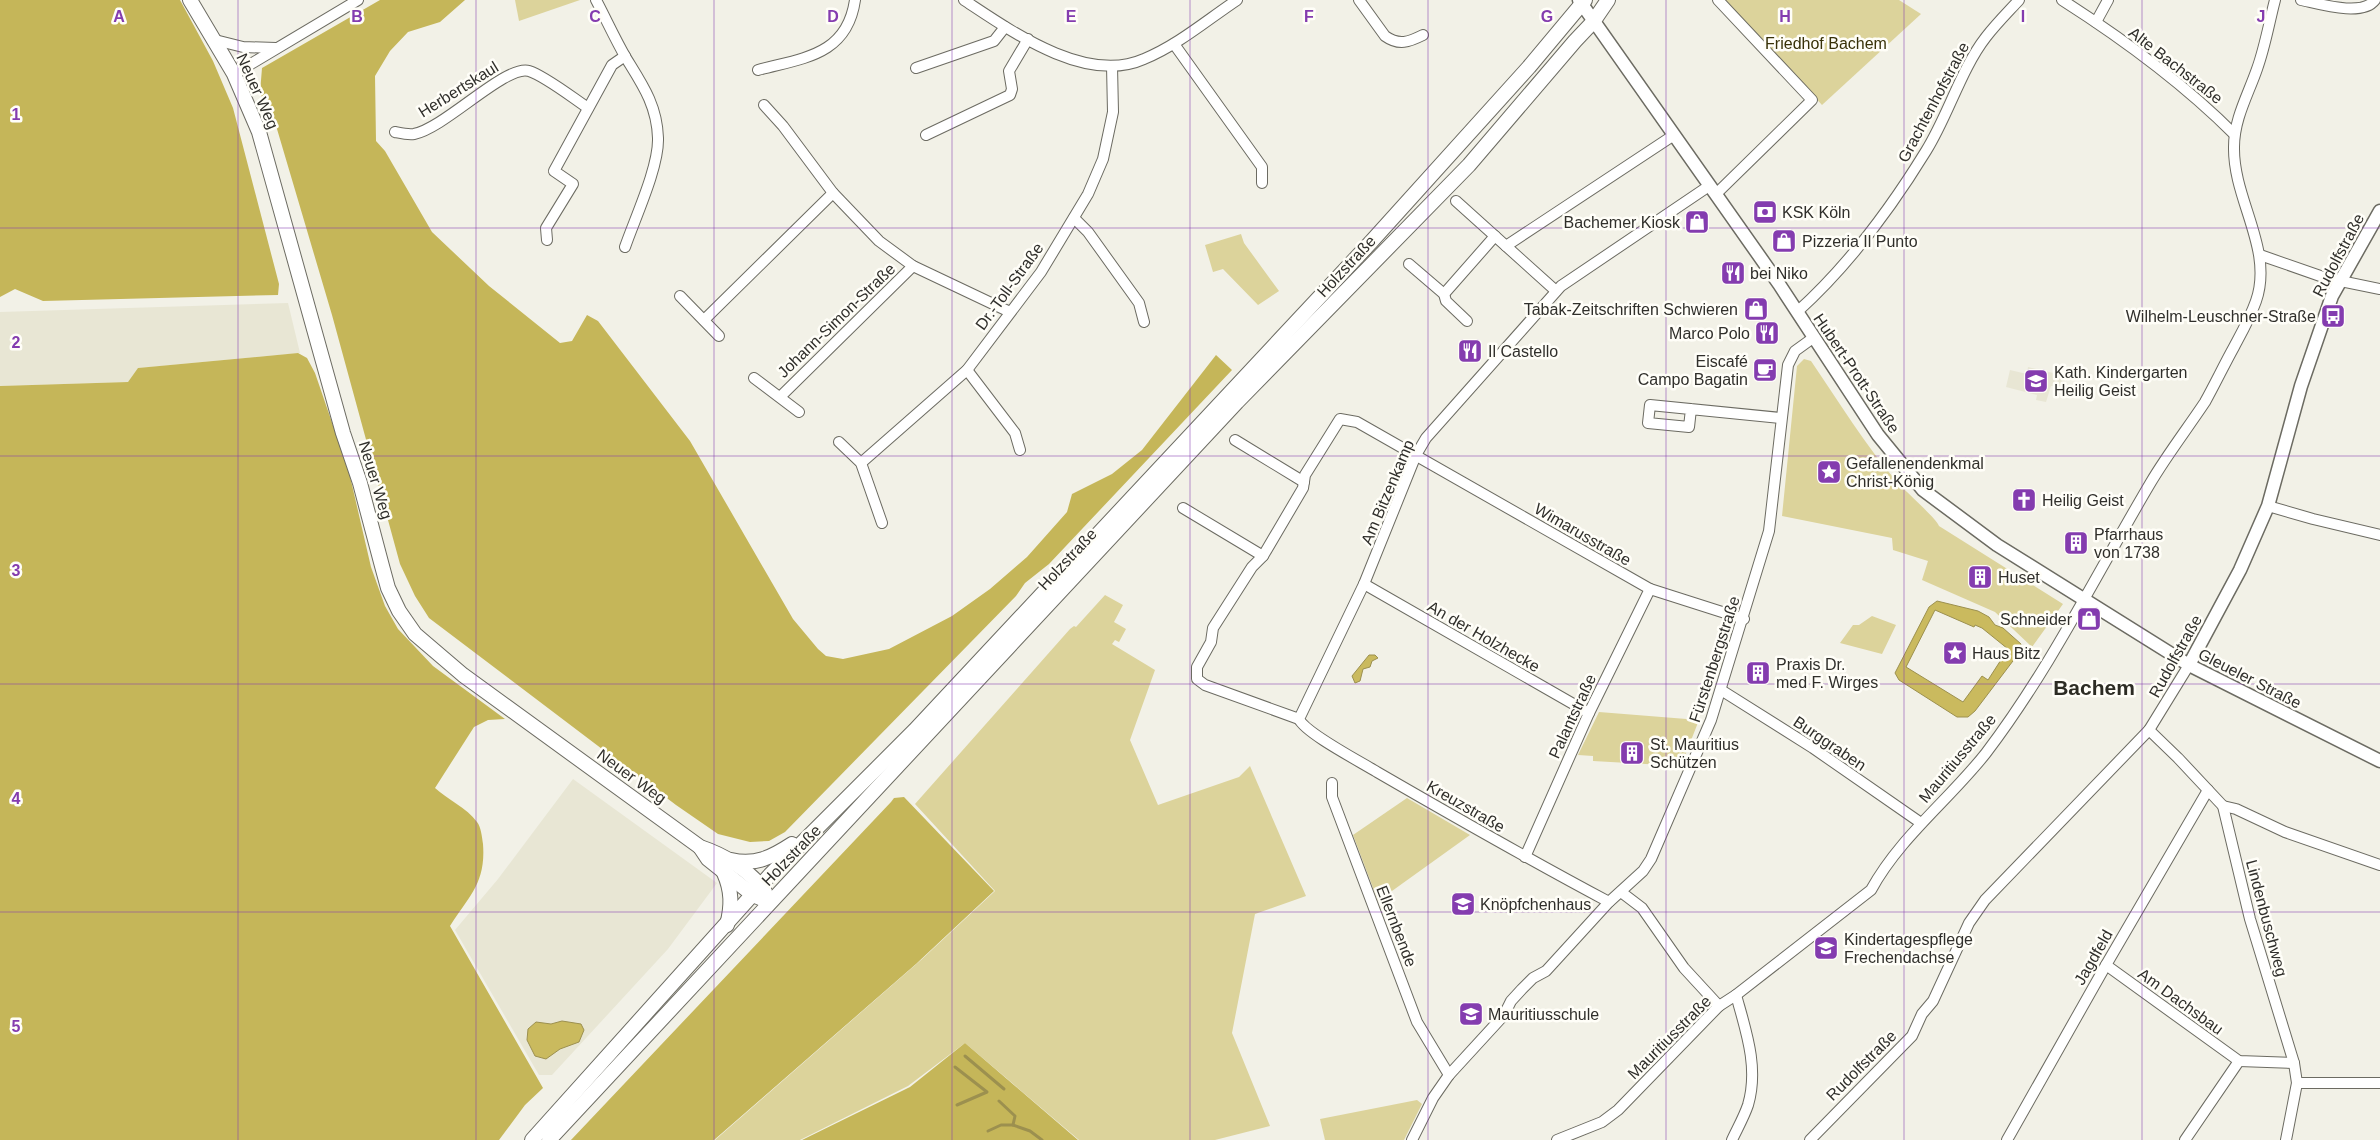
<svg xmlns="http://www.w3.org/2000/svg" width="2380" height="1140" font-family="Arial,sans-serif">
	<rect width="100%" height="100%" fill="#f2f1e7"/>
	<g fill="#e8e6d4">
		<path d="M288,303l12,50 -161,15 -11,14 -128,4v-74z"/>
		<path d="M2028,367l38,9 -3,12 -12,-2 -5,16 -10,-2 1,-5 -31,-8 4,-17 17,4z"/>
		<path d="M573,779l144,104 -49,66 -116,126h-13l-84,-145 43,-51z"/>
	</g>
	<g fill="#dcd39b">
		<path d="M515,0h65l-61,21z"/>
		<path d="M1725,0h174l22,14 -99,91z"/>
		<path d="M1241,234l3,9 35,48 -21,14 -35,-36 -10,3 -8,-27z"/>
		<path d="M1804,359l7,2c28,41 54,84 86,121 8,9 40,37 42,44l124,78 -31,43 -37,-35 -73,-32 6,-19 -35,-11 -1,-12 -110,-22 15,-150z"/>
		<path d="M1105,595l18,10 -9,17 12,7 -7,13 -4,-2 -3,4 43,26 -25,70 28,65 81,-28 11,-11 56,130 -51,18 -23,119 38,93 -55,14h-136l-114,-97 -57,43 -108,54h-85l206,-180 74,-69 -80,-87 155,-175 4,-3 2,1z"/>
		<path d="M1872,616l24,9 -14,29 -42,-11 13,-18h6z"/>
		<path d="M1599,712l100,8 -18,46 -88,-5v-5l-15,-1z"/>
		<path d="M1407,798l63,37 -92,66 -25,-66z"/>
		<path d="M1417,1100l5,4 -18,36h-79l-5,-21z"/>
	</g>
	<g fill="#c5b659">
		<path d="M0,0h180l33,61 20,47 46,176 -1,11 -235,6 -28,-12 -15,8z"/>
		<path d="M380,0h85l-25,22 -32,10 -18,19 -15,25 1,65 9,10 47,81 57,54 71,57 12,-2 15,-26 11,6 92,120 103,178 25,30 8,7 17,3 46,-10 63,-33 38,-27 37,-32 40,-45 5,-18 40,-20 30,-24 74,-95 16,15 -183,194 -24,19 -9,13 -231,236 -16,9 -19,1 -32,-8 -42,-29 -247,-187 -14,-22 -15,-32 -68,-249 -55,-186 -17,-36 2,-25z"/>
		<path d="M298,353l9,5 8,15 34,99 22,95 14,39 13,23 35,37 72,53 -17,1 -14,7 -39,61c12,11 32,20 42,34 4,5 5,15 6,22 3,39 -14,52 -33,82l93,162 -18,17 -26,35h-499v-754l128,-4 10,-14z"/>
		<path d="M904,797l90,94 -78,73 -202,176h-143l320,-338 3,-4z"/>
		<path d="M965,1043l113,97h-276l108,-53z"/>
	</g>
	<g fill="#caba5e" stroke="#9c904f" fill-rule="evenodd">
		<path d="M1937,601l41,10 11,6 6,8 8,3 18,16 -2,9 -44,58 -7,6h-11l-58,-37 -4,-7 34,-66zM1935,610l39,17 1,-2 7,3 26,21 -20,31 -6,-4 -19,26 -57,-35z"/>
		<path d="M1369,655h6l3,3 -6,3 -2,6 -7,2 -3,12 -5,2 -3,-7z"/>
		<path d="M562,1021l19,3 3,6 -5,12 -19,7 -14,10 -11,-3 -8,-16 1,-11 8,-7 15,2z"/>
	</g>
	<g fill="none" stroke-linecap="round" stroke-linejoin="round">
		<g stroke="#9c904f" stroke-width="3">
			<path d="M965,1056l39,33"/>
			<path d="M955,1067l32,25 -30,13"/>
			<path d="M999,1101l16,15 -2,9 17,6 12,9"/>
			<path d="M988,1131l13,-6h12"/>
		</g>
		<defs>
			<g id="minor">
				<path d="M596,0c10,19 19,39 30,58 16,26 31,47 32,80 1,29 -23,80 -33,109"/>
				<path d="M964,0c47,31 122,85 180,59 34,-14 63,-39 93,-59"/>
				<path d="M1359,0l26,36c14,10 24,6 38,-1"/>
				<path d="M2062,0c58,37 123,85 172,134"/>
				<path d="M2301,0c19,4 61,17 74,0"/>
				<path d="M2096,22l12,-22"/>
				<path d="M215,40l28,7 33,1"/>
				<path d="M1174,44l88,123v16"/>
				<path d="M916,68l78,-27 11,-14"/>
				<path d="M758,70c44,-12 89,-14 97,-70"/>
				<path d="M234,74l124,-74"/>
				<path d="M764,105l19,21 50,67 46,48 34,25 97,46"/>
				<path d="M395,132c5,1 13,3 19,2 31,-6 92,-70 115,-63 16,5 44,27 59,37"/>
				<path d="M926,135l84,-40 2,-6 -3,-18 19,-32"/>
				<path d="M1716,194l96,-94 -94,-100"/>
				<path d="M1456,201l100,90"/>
				<path d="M1074,218l14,14 51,71 5,19"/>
				<path d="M547,240l-1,-12 27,-44 -19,-13 58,-106 13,-9"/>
				<path d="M1506,246l168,-111"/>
				<path d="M2260,255l66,23 54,11"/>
				<path d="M1409,264l35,30 2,7 21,20"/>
				<path d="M1444,294l51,-58"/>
				<path d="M680,296l39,40"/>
				<path d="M1797,312c50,-45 94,-104 129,-161 22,-35 35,-82 60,-114 10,-13 22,-25 33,-37"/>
				<path d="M704,320l129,-127"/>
				<path d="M967,370l48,63 5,17"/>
				<path d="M754,378l45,34"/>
				<path d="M780,397l133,-131"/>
				<path d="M1691,409l-2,18 -41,-4 2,-18 131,13"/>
				<path d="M1235,440l69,42"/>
				<path d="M839,442l22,21 21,60"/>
				<path d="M861,463l106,-93 74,-98 47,-78 15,-35 10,-47 -1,-46"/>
				<path d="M2268,506l45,13 67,16"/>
				<path d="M1183,508l80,48"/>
				<path d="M1364,584l225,129"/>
				<path d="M1721,690l92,58 108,75"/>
				<path d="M1299,719l-94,-34 -8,-6v-12l14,-25 2,-14 39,-61 11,-11 40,-68 2,-13 35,-56 17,3 293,167 94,30"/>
				<path d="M2149,730l29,28 45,48 27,113 44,144 3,20 -11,57"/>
				<path d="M1332,783v14l85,225 32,53"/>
				<path d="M2223,806l13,3 49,23 95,33"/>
				<path d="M1525,857l64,-144 61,-124"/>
				<path d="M1621,892l21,16 42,60 35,38"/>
				<path d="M1609,902c-79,-42 -156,-86 -232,-130 -16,-10 -72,-39 -78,-53l65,-135 52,-129 10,-17 135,-152 148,-100"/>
				<path d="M2106,965l133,96 55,2"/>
				<path d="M2297,1083h83"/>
				<path d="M1412,1140l21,-42 16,-23 55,-60 7,-14 11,-12 11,-11 13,-7 63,-69 34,-31 8,-12 60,-139 58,-189 19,-166 7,-14 18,-13"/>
				<path d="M1557,1140l45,-18 16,-12 101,-104 17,-11 135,-105c29,-53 78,-90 115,-137 64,-84 111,-180 165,-271 16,-27 36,-53 54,-80 10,-18 19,-37 29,-55 8,-15 16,-29 22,-46 18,-52 -23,-101 -22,-154 0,-28 14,-52 23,-78 8,-22 12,-46 18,-69"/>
				<path d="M1732,1140c5,-11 12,-23 16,-35 11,-37 -2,-74 -12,-110"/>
				<path d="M1810,1140l102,-104 10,-22 11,-13 36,-78 16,-23 164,-170 40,-65"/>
				<path d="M2007,1140l99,-175 102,-175"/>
				<path d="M2185,1140l54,-79"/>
			</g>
			<g id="tertiary">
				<path d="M1579,0l200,284 99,151 45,55 74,55 192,120 191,96"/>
				<path d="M2189,665l51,-95 28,-64 33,-120 31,-90 48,-85"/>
			</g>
			<g id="secondary">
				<path d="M190,0l44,74 25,58 84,301 17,50 22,83 6,22 11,23 16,23 48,41 237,172c24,8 50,23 65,45"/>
				<path d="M700,847l8,12 45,36 7,3"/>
				<path d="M731,860c24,6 41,-3 61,-16"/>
				<path d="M724,873c8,18 8,33 3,52"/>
				<path d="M532,1140l238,-265 145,-145 456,-488 158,-175 56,-67"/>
				<path d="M549,1140l688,-738 232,-237 106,-124 18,-19 15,-22"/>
			</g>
		</defs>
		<use href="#minor" stroke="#6c6b62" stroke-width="12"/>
		<use href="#tertiary" stroke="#6c6b62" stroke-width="15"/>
		<use href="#secondary" stroke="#6c6b62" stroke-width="16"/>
		<use href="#minor" stroke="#fff" stroke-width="10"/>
		<use href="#tertiary" stroke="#fff" stroke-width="12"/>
		<use href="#secondary" stroke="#fff" stroke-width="14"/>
	</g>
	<path fill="none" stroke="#843caf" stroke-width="1" stroke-opacity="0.55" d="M238,0v1140M476,0v1140M714,0v1140M952,0v1140M1190,0v1140M1428,0v1140M1666,0v1140M1904,0v1140M2142,0v1140M0,228h2380M0,456h2380M0,684h2380M0,912h2380"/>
	<defs>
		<symbol id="bank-square" viewBox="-11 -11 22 22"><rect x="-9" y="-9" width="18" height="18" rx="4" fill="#843caf" stroke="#fffef8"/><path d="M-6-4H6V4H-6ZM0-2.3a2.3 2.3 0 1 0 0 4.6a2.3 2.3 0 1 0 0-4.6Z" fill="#fff"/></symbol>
		<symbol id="shop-square" viewBox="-11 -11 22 22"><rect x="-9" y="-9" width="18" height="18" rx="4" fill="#843caf" stroke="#fffef8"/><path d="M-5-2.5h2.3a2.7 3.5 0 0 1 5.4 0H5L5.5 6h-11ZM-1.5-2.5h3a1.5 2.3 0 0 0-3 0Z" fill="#fff"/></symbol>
		<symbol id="restaurant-square" viewBox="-11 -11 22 22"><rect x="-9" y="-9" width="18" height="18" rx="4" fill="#843caf" stroke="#fffef8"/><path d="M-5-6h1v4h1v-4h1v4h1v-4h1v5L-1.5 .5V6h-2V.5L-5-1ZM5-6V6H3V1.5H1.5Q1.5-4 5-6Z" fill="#fff"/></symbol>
		<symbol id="bus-square" viewBox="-11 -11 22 22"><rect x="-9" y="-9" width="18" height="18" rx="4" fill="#843caf" stroke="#fffef8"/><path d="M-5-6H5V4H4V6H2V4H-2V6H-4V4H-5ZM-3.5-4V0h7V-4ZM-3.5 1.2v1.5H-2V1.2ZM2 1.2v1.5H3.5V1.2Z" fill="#fff"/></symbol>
		<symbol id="cafe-square" viewBox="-11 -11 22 22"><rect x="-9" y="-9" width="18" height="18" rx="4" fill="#843caf" stroke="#fffef8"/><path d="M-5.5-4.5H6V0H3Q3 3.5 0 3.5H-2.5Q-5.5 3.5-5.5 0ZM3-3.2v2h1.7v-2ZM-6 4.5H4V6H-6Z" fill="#fff"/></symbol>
		<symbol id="school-square" viewBox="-11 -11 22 22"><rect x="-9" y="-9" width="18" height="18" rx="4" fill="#843caf" stroke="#fffef8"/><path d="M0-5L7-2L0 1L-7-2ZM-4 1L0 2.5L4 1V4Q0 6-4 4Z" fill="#fff"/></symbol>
		<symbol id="sight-square" viewBox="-11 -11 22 22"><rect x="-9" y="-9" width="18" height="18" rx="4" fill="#843caf" stroke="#fffef8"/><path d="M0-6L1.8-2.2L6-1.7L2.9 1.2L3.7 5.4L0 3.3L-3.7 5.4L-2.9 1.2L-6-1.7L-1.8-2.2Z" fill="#fff"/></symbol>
		<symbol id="church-square" viewBox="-11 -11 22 22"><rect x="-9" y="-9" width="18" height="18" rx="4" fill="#843caf" stroke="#fffef8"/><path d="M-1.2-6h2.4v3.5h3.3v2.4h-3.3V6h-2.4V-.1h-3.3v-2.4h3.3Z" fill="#fff"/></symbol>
		<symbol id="building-square" viewBox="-11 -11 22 22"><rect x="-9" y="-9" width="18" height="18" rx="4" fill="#843caf" stroke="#fffef8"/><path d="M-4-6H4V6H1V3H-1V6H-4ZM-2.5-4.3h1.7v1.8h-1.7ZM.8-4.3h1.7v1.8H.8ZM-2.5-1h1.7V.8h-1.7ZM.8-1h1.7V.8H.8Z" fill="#fff"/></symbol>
	</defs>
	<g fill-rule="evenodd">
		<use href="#bank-square" x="1751" y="198" width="28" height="28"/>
		<use href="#shop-square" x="1683" y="208" width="28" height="28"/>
		<use href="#shop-square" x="1770" y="227" width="28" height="28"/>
		<use href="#restaurant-square" x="1719" y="259" width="28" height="28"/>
		<use href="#shop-square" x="1742" y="295" width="28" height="28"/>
		<use href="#bus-square" x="2319" y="302" width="28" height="28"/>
		<use href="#restaurant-square" x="1753" y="319" width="28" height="28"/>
		<use href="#restaurant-square" x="1456" y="337" width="28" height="28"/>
		<use href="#cafe-square" x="1751" y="356" width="28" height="28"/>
		<use href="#school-square" x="2022" y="367" width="28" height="28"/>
		<use href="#sight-square" x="1815" y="458" width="28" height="28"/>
		<use href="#church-square" x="2010" y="486" width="28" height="28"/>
		<use href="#building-square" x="2062" y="529" width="28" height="28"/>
		<use href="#building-square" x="1966" y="563" width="28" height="28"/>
		<use href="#shop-square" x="2075" y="605" width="28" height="28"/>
		<use href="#sight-square" x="1941" y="639" width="28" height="28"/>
		<use href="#building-square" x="1744" y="659" width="28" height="28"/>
		<use href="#building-square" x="1618" y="739" width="28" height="28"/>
		<use href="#school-square" x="1449" y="890" width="28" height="28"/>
		<use href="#school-square" x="1812" y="934" width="28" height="28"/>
		<use href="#school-square" x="1457" y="1000" width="28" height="28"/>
	</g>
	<g text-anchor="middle" stroke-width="5" stroke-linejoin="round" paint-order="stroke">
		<g font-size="16" fill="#383108" stroke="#fffef8">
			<text x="1826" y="49">Friedhof Bachem</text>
		</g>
		<g font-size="16" fill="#302f2b" stroke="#fffef8">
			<text transform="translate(2176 65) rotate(38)" y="6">Alte Bachstraße</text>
			<text transform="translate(458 89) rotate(-32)" y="6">Herbertskaul</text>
			<text transform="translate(258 91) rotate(66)" y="6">Neuer Weg</text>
			<text transform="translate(1933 102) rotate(-62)" y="6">Grachtenhofstraße</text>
			<text transform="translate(2338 255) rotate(-62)" y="6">Rudolfstraße</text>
			<text transform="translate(1346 266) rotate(-47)" y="6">Holzstraße</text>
			<text transform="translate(1009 286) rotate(-54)" y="6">Dr.-Toll-Straße</text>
			<text transform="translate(836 320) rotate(-44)" y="6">Johann-Simon-Straße</text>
			<text transform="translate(1857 373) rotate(56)" y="6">Hubert-Prott-Straße</text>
			<text transform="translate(376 480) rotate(73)" y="6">Neuer Weg</text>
			<text transform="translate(1387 492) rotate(-67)" y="6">Am Bitzenkamp</text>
			<text transform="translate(1583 534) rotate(30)" y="6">Wimarusstraße</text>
			<text transform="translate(1067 559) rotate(-47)" y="6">Holzstraße</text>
			<text transform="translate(1484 636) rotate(30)" y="6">An der Holzhecke</text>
			<text transform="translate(2175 656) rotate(-61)" y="6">Rudolfstraße</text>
			<text transform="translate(1714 659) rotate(-72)" y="6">Fürstenbergstraße</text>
			<text transform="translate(2250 678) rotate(27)" y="6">Gleueler Straße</text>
			<text transform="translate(1572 716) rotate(-65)" y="6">Palantstraße</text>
			<text transform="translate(1830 743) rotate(34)" y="6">Burggraben</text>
			<text transform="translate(1957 758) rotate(-50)" y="6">Mauritiusstraße</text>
			<text transform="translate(632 776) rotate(36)" y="6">Neuer Weg</text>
			<text transform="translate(1466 806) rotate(30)" y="6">Kreuzstraße</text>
			<text transform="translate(791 855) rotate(-46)" y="6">Holzstraße</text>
			<text transform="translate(2267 918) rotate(75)" y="6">Lindenbuschweg</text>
			<text transform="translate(1397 926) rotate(69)" y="6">Ellernbende</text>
			<text transform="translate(2093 957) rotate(-60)" y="6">Jagdfeld</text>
			<text transform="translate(2181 1001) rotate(36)" y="6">Am Dachsbau</text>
			<text transform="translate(1669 1037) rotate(-45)" y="6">Mauritiusstraße</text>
			<text transform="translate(1861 1065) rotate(-45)" y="6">Rudolfstraße</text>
		</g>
		<g font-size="16" fill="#302f2b" stroke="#fffef8" text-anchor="start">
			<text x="1782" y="218">KSK Köln</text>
			<text x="1680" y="228" text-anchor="end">Bachemer Kiosk</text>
			<text x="1802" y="247">Pizzeria Il Punto</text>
			<text x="1750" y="279">bei Niko</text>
			<text x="1738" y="315" text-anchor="end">Tabak-Zeitschriften Schwieren</text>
			<text x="2316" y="322" text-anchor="end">Wilhelm-Leuschner-Straße</text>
			<text x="1750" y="339" text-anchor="end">Marco Polo</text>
			<text x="1488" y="357">Il Castello</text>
			<text x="1748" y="367" text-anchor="end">Eiscafé<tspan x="1748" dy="18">Campo Bagatin</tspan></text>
			<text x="2054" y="378">Kath. Kindergarten<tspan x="2054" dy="18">Heilig Geist</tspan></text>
			<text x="1846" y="469">Gefallenendenkmal<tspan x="1846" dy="18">Christ-König</tspan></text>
			<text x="2042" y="506">Heilig Geist</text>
			<text x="2094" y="540">Pfarrhaus<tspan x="2094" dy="18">von 1738</tspan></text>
			<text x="1998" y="583">Huset</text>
			<text x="2072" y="625" text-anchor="end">Schneider</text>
			<text x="1972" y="659">Haus Bitz</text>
			<text x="1776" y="670">Praxis Dr.<tspan x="1776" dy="18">med F. Wirges</tspan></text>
			<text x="1650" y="750">St. Mauritius<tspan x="1650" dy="18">Schützen</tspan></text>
			<text x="1480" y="910">Knöpfchenhaus</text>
			<text x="1844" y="945">Kindertagespflege<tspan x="1844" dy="18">Frechendachse</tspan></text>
			<text x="1488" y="1020">Mauritiusschule</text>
		</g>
		<g font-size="21" font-weight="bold" fill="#2d2c24" stroke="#fffef8">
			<text x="2094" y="695">Bachem</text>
		</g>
	</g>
	<g font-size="16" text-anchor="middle" font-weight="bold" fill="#843caf" stroke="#fffef8" stroke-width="5" stroke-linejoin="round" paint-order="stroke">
		<text x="119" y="22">A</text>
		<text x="357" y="22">B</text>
		<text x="595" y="22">C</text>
		<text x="833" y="22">D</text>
		<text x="1071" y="22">E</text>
		<text x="1309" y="22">F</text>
		<text x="1547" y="22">G</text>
		<text x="1785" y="22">H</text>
		<text x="2023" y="22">I</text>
		<text x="2261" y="22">J</text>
		<text x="16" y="120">1</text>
		<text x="16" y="348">2</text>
		<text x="16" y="576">3</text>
		<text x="16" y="804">4</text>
		<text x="16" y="1032">5</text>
	</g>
</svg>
